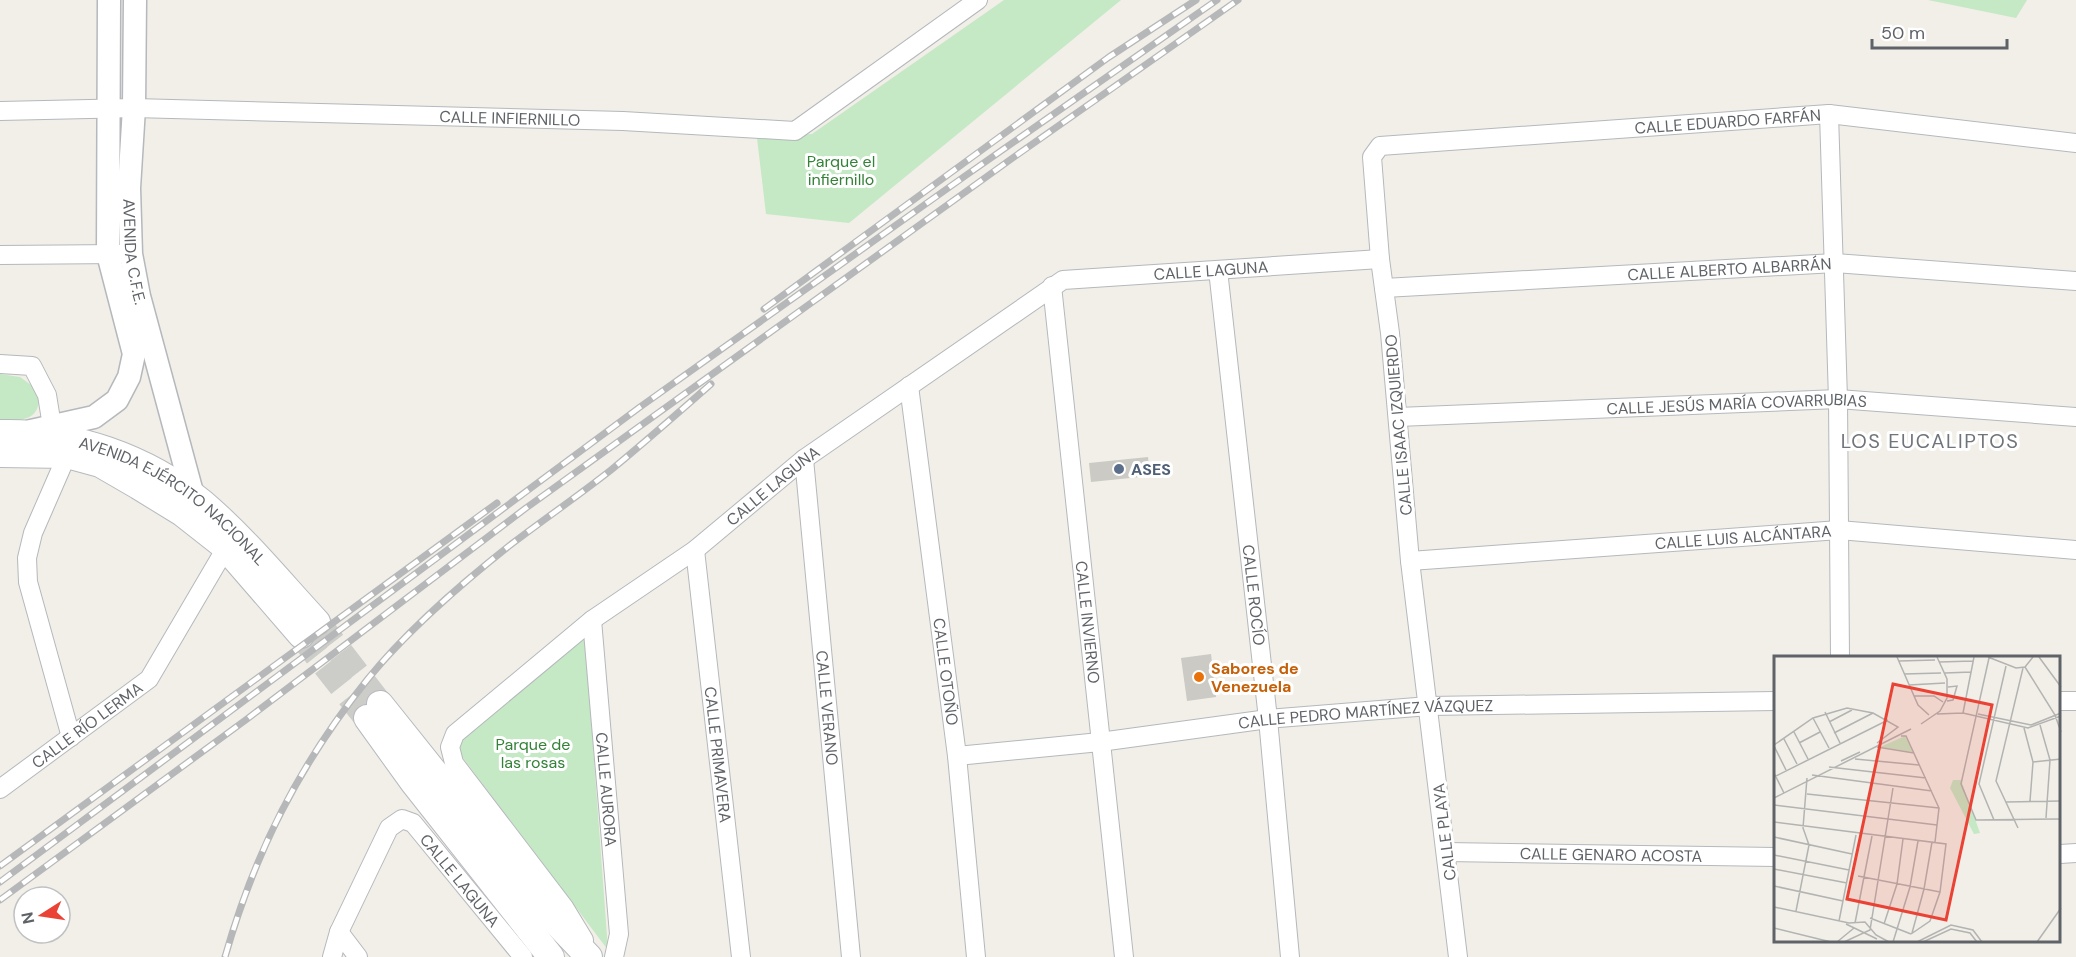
<svg xmlns="http://www.w3.org/2000/svg" width="2076" height="957" font-family="'DM Sans',sans-serif">
	<rect width="100%" height="100%" fill="#f1efe8"/>
	<g fill="#c5e8c5">
		<path d="M1004,0h117l-272,223 -83,-9 -9,-76 55,-4z"/>
		<path d="M1928,0h99l-11,18z"/>
		<path d="M0,374l20,3 18,13c5,31 -14,29 -38,33z"/>
		<path d="M585,638l23,312 -154,-204 59,-56z"/>
	</g>
	<g fill="#cccac5">
		<path d="M1148,457l2,19 -59,6 -2,-19z"/>
		<path d="M1211,654l5,43 -29,4 -6,-43z"/>
	</g>
	<g fill="none" stroke-linecap="round" stroke-linejoin="round">
		<g stroke="#ccccc8" stroke-width="26" stroke-dasharray="26 13" stroke-linecap="butt">
			<path d="M317,622l63,82"/>
			<path d="M301,635l66,83"/>
		</g>
		<defs>
			<g id="minor">
				<path id="s1" d="M0,111l134,-3 489,13 172,10 183,-131"/>
				<path d="M1829,114l9,285 2,258"/>
				<path d="M0,255l120,-1"/>
				<path id="s2" d="M1218,270l50,449 22,238"/>
				<path id="s3" d="M1052,286l72,671"/>
				<path id="s4" d="M1384,288l451,-25 241,18"/>
				<path d="M0,364l32,2 15,29 5,31"/>
				<path id="s5" d="M909,386l48,370 19,201"/>
				<path id="s6" d="M1398,417l440,-18 238,18"/>
				<path d="M67,455l-34,78 -6,25 1,24 43,155"/>
				<path id="s7" d="M804,459l47,498"/>
				<path id="s8" d="M695,550l46,407"/>
				<path id="s9" d="M1410,561l429,-31 237,20"/>
				<path id="s10" d="M592,620l27,314 -5,23"/>
				<path d="M2060,701h16"/>
				<path id="s11" d="M957,756l143,-14 168,-23 161,-13 347,-5"/>
				<path id="s12" d="M0,789l149,-110 71,-121"/>
				<path id="s13" d="M1446,852l330,5"/>
				<path d="M2060,854l16,-1"/>
				<path d="M339,932l19,25"/>
				<path id="s14" d="M584,940l-20,-33 -110,-144 -4,-16 5,-13 137,-114 103,-70 109,-91 259,-179 317,-21"/>
				<path id="s15" d="M332,957l7,-25 50,-104 13,-9 11,4 110,134"/>
				<path id="s16" d="M1458,957l-48,-396 -20,-228 -10,-74 -8,-102 8,-11 449,-32 247,29"/>
			</g>
			<g id="tertiary">
				<path id="s17" d="M135,0l-1,108 -5,80 2,66 8,42 54,200"/>
				<path d="M31,431l63,-14 23,-17 12,-23 5,-23 -26,-100 1,-254"/>
			</g>
			<g id="secondary">
				<path id="s18" d="M0,433c72,-2 147,24 203,70 42,36 77,79 114,119"/>
				<path d="M0,454l67,1 33,9 38,22 44,27 42,33 77,89"/>
				<path d="M380,704l169,211 40,42"/>
				<path d="M367,718l46,64 138,175"/>
			</g>
		</defs>
		<use href="#minor" stroke="#b5b8bc" stroke-width="20"/>
		<use href="#tertiary" stroke="#b5b8bc" stroke-width="25"/>
		<use href="#secondary" stroke="#b6babf" stroke-width="28"/>
		<use href="#minor" stroke="#fff" stroke-width="18"/>
		<use href="#tertiary" stroke="#fff" stroke-width="22"/>
		<use href="#secondary" stroke="#fff" stroke-width="26"/>
		<defs>
			<g id="rail">
				<path d="M764,309l345,-252 87,-57"/>
				<path d="M0,866l497,-363"/>
				<path d="M0,882l640,-475 325,-231 252,-176"/>
				<path d="M0,900l247,-181 279,-211 488,-351 224,-157"/>
				<path d="M225,957c30,-105 74,-192 142,-277 37,-46 95,-97 142,-134 34,-26 69,-50 102,-76 34,-28 67,-57 100,-86"/>
			</g>
		</defs>
		<use href="#rail" stroke="#b6b7b8" stroke-width="7"/>
		<use href="#rail" stroke="#fff" stroke-width="4.5" stroke-dasharray="14" stroke-linecap="butt"/>
	</g>
	<circle fill="#5c6f8a" stroke="#fff" stroke-width="2" cx="1119" cy="469" r="6"/>
	<circle fill="#e8710a" stroke="#fff" stroke-width="2" cx="1199" cy="677" r="6"/>
	<g text-anchor="middle" stroke-width="6" stroke-linejoin="round" paint-order="stroke">
		<g font-size="16" fill="#5f6368" stroke="#fff">
			<text dy="6" stroke="none"><textPath href="#s1" startOffset="510">CALLE INFIERNILLO</textPath></text>
			<text dy="6" stroke="none"><textPath href="#s16" startOffset="1167">CALLE EDUARDO FARFÁN</textPath></text>
			<text dy="6" stroke="none"><textPath href="#s17" startOffset="252">AVENIDA C.F.E.</textPath></text>
			<text dy="6" stroke="none"><textPath href="#s4" startOffset="346">CALLE ALBERTO ALBARRÁN</textPath></text>
			<text dy="6" stroke="none"><textPath href="#s14" startOffset="1158">CALLE LAGUNA</textPath></text>
			<text dy="6" stroke="none"><textPath href="#s6" startOffset="339">CALLE JESÚS MARÍA COVARRUBIAS</textPath></text>
			<text transform="translate(1398 425) rotate(-95)" y="6">CALLE ISAAC IZQUIERDO</text>
			<text dy="6" stroke="none"><textPath href="#s14" startOffset="654">CALLE LAGUNA</textPath></text>
			<text dy="6" stroke="none"><textPath href="#s18" startOffset="192">AVENIDA EJÉRCITO NACIONAL</textPath></text>
			<text dy="6" stroke="none"><textPath href="#s9" startOffset="334">CALLE LUIS ALCÁNTARA</textPath></text>
			<text dy="6" stroke="none"><textPath href="#s2" startOffset="327">CALLE ROCÍO</textPath></text>
			<text dy="6" stroke="none"><textPath href="#s3" startOffset="338">CALLE INVIERNO</textPath></text>
			<text dy="6" stroke="none"><textPath href="#s5" startOffset="288">CALLE OTOÑO</textPath></text>
			<text dy="6" stroke="none"><textPath href="#s7" startOffset="250">CALLE VERANO</textPath></text>
			<text dy="6" stroke="none"><textPath href="#s11" startOffset="411">CALLE PEDRO MARTÍNEZ VÁZQUEZ</textPath></text>
			<text dy="6" stroke="none"><textPath href="#s12" startOffset="108">CALLE RÍO LERMA</textPath></text>
			<text dy="6" stroke="none"><textPath href="#s8" startOffset="206">CALLE PRIMAVERA</textPath></text>
			<text dy="6" stroke="none"><textPath href="#s10" startOffset="170">CALLE AURORA</textPath></text>
			<text transform="translate(1444 832) rotate(-97)" y="6">CALLE PLAYA</text>
			<text dy="6" stroke="none"><textPath href="#s13" startOffset="165">CALLE GENARO ACOSTA</textPath></text>
			<text dy="6" stroke="none"><textPath href="#s15" startOffset="243">CALLE LAGUNA</textPath></text>
		</g>
		<g font-size="16" fill="#348238" stroke="#fff">
			<text x="841" y="167">Parque el<tspan x="841" dy="18">infiernillo</tspan></text>
			<text x="533" y="750">Parque de<tspan x="533" dy="18">las rosas</tspan></text>
		</g>
		<g font-size="16" font-weight="bold" fill="#4e5e75" stroke="#fff" text-anchor="start">
			<text x="1131" y="475">ASES</text>
		</g>
		<g font-size="16" font-weight="bold" fill="#c56008" stroke="#fff" text-anchor="start">
			<text x="1211" y="674">Sabores de<tspan x="1211" dy="18">Venezuela</tspan></text>
		</g>
		<g font-size="20" letter-spacing="1.5" fill="#70757a" stroke="#fff">
			<text x="1930" y="448">LOS EUCALIPTOS</text>
		</g>
	</g>
	<g transform="translate(1774 656)">
		<rect width="286" height="286" fill="#f1efe8"/>
		<path d="M131,80l8,16 -33,-5zM179,124h8l19,53 -6,1 -24,-46z" fill="#c5e8c5"/>
		<path fill="none" stroke="#b3b3b1" stroke-width="1.5" d="M123,1l21,48 11,10M214,1l28,11 9,-1 8,-10M265,1l22,30M215,2l-28,126 15,36 85,-1M125,5l36,-1M165,6l34,-1M251,11l30,48 6,17M171,17l26,-1M130,18l37,-1M135,29l36,-2M140,40h20l9,6M173,45l6,-1 4,-14 -9,1M51,56l15,31M189,57l11,-56M163,58l26,-1 65,15 33,-12M204,58l53,11 30,-12M39,62l16,30M55,66l23,-12M147,68l19,-13 7,-13v-19l-10,-22M266,69l10,35 -4,58M250,72l9,34 -3,39M20,76l14,27M60,77l39,-20M127,80h5l33,72 -4,34M10,83l13,25M25,87l21,-11M0,89l39,-27 34,-10 26,5 25,14 -21,16M0,90l12,24M103,91l37,6M81,103l64,6M67,105l19,-9M259,106l28,-3M55,111l97,11M0,117l10,20M38,119l120,16M0,121l114,-57M33,138l132,14M0,142l137,-69M232,146l55,-1M0,149l163,20M220,164l-15,-36 27,-118M0,166l172,22 -6,48 -10,29 -19,13M244,172l-22,-47 27,-113M0,181l78,17M0,199l75,15M0,213l73,14M84,220l82,16M0,230l69,15M0,251l75,16 16,-1 11,13 13,7M22,255l13,-66 -6,-17 4,-50M96,262l41,16M65,265l17,-86M81,267l17,-87M72,268l31,15M110,268l13,-40 6,-45M0,272l57,14M138,277l12,-44 8,-47M63,286l17,-14M70,286l26,-12 23,-142M119,286l17,-55 8,-46M143,286l34,-17 22,5 9,12M149,286l28,-13 19,4 7,9M263,286l24,-34"/>
		<path fill="#ea4335" fill-opacity="0.15" stroke="#ea4335" stroke-width="3" d="M119,28l99,21 -46,215 -99,-21z"/>
		<rect width="286" height="286" fill="none" stroke="#5f6368" stroke-width="3"/>
	</g>
	<g transform="translate(42 915) rotate(258)"><circle r="28" fill="#ffffff" stroke="#bfc1c3" stroke-width="1.5"/>
	<path d="M0-4.5L10 22L0 15L-10 22Z" fill="#ea4335"/>
	<text y="-9" font-size="16" font-weight="bold" text-anchor="middle" fill="#5f6368">N</text>
	</g>
	<path d="M1872 39v9h135v-9" fill="none" stroke="#5f6368" stroke-width="3"/>
	<text x="1881" y="39" font-size="18" fill="#5f6368" stroke="#ffffff" stroke-width="4.5" paint-order="stroke">50 m</text>
</svg>
